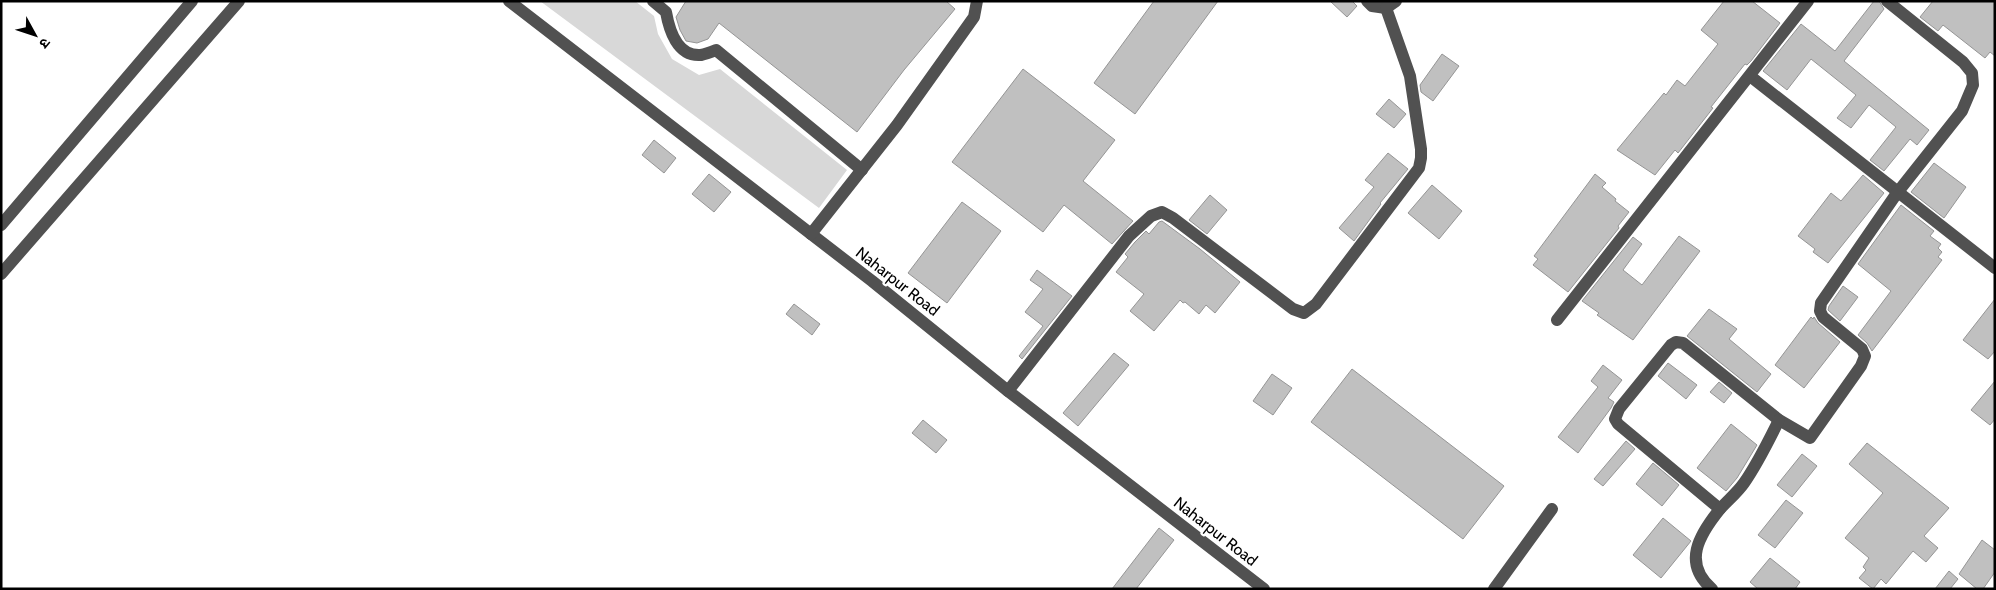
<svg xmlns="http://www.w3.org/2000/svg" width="1996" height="590" font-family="Cabin,'Noto Sans Devanagari',sans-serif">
	<rect width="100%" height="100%" fill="#fff"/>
	<path fill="#d8d8d8" d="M540,1h95l19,15 4,18 14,25 27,16 21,-6 127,101 -28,38z"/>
	<g fill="#c0c0c0" stroke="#959595">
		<path d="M686,1h260l9,8 -51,61 -47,62 -138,-109 -11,16 -11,4 -11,-2 -6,-11 -4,-13z"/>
		<path d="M1154,1h64l-83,113 -41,-31z"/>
		<path d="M1330,1h22l5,5 -10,11z"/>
		<path d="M1724,1h28l28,22 -29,38 -4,4 -2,-1 -34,43 2,1 -35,45 -3,-3 -20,25 -38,-25 47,-57 2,2 11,-15 8,6 33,-42 -17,-14z"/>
		<path d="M1874,1h5l5,8 -40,52 85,69 -12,15 -7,-6 -26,32 -14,-11 26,-33 -27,-22 -18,23 -14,-10 19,-23 -45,-36 -24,31 -24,-19 38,-47 34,27z"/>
		<path d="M1933,1h62v55l-5,-4 -5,6 -42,-33 -5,6 -18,-14z"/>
		<path d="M1442,54l17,12 -26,35 -12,-9 -1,-7z"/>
		<path d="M1023,69l92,71 -32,41 50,40 -21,23 -48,-39 -21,27 -91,-70z"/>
		<path d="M1389,99l17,15 -12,14 -18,-14z"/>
		<path d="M654,140l22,18 -12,15 -22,-18z"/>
		<path d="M1388,153l20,16 -28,34 1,1 -27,37 -15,-13 35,-41 -9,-7z"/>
		<path d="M1934,163l32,24 -22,31 -33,-26z"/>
		<path d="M709,174l22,18 -17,20 -22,-18z"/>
		<path d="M1595,174l11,9 -4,4 14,12 -1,2 14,11 -11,14 1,2 -51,64 -35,-27 5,-6 -4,-3z"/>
		<path d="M1863,175l21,18 -56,70 -15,-11 2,-3 -17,-13 33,-43 10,8z"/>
		<path d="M1432,185l30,26 -23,28 -31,-26z"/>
		<path d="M1210,195l17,15 -20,24 -18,-14z"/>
		<path d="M962,202l39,29 -54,72 -39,-30z"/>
		<path d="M1901,205l33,26 -4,5 11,8 -3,4 4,4 -4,5 4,3 -70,91 -5,-8 -9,-8 33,-44 -33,-27z"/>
		<path d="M1162,221l38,28 40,33 -25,31 -9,-8 -7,9 -14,-12 -2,1 -3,-3 -26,31 -24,-20 14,-17 -28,-22 12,-15 -3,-3 10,-12 11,-11 3,3 10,-12z"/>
		<path d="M1679,236l21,15 -67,89 -36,-25 2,-2 -17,-12 51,-64 9,7 -19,26 19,15z"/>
		<path d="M1037,270l35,26 -50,63 -3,-3 24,-30 -18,-14 18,-23 -13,-9z"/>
		<path d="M1843,286l15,11 -18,24 -12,-11 1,-4z"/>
		<path d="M1995,299v52l-7,8 -25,-19z"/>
		<path d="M794,304l26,20 -8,11 -26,-21z"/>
		<path d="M1709,309l28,20 -8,10 42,35 -14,18 -70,-56z"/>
		<path d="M1811,317l2,2 1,-2 4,6 22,19 -36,46 -29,-23z"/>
		<path d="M1114,353l15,12 -51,61 -15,-13z"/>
		<path d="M1668,363l29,22 -11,14 -28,-23z"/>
		<path d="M1603,365l19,15 -14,18 6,4 -3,6 -33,45 -20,-16 40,-50 -7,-6z"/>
		<path d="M1352,369l152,117 -41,53 -152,-117z"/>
		<path d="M1272,374l20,14 -19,27 -20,-14z"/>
		<path d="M1995,381v38l-5,6 -19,-15z"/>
		<path d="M1719,382l13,11 -8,10 -14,-11z"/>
		<path d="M923,420l24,20 -11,13 -24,-20z"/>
		<path d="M1731,424l26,21 -20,33 -11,13 -29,-23z"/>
		<path d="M1626,441l9,8 -32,37 -9,-7z"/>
		<path d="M1867,443l82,65 -25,28 14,12 -12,14 -13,-11 -27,33 -5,-5 -8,10 -14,-11 7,-8 -3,-3 6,-9 -24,-20 38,-45 -34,-29z"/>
		<path d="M1802,454l15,12 -25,31 -15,-12z"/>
		<path d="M1653,463l26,22 -17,21 -26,-22z"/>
		<path d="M1786,500l17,13 -28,35 -17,-13z"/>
		<path d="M1663,518l28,23 -30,37 -28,-23z"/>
		<path d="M1159,528l15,12 -38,49h-24z"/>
		<path d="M1982,540l13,10v22l-12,17h-6l-18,-15z"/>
		<path d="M1770,558l30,24 -5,7h-37l-8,-7z"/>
		<path d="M1949,571l9,8 -8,10h-15z"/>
	</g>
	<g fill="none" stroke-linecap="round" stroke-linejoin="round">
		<g stroke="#515151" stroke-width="12">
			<path d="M509,1l363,280 136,110 256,198"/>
			<path d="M653,1l13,11c3,17 11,45 35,43 5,-1 10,-3 15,-5l146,120"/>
			<path d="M1367,1l5,5 14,2 10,-7"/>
			<path d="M1750,76l245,192"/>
			<path d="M1,225l191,-224"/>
			<path d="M811,234l86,-109 77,-108 3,-16"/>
			<path d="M1,274l238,-273"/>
			<path d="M1557,320l251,-319"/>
			<path d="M1008,391l121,-155 22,-20 11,-4 11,6 120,91 11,4 12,-9 103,-136 2,-10v-9l-11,-73 -24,-68"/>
			<path d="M1720,509l-102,-85 -3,-5 4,-10 52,-64 5,-3 7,1 96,77 31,18 51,-72 4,-10 -3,-7 -39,-32 -3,-6 1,-8 76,-110 65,-82 11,-26 -1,-12 -9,-11 -76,-61"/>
			<path d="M1494,589l58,-80"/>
			<path d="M1712,589c-30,-26 -13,-54 8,-80 8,-9 17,-16 24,-26 14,-20 24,-41 35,-63"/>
		</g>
	</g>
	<g text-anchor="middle" stroke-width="4.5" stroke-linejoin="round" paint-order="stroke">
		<g font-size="16" fill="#000" stroke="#fff">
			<text transform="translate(898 281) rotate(38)" y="6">Naharpur Road</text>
			<text transform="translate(1216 531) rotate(38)" y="6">Naharpur Road</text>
		</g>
	</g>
	<rect width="1996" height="590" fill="none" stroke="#000000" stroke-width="5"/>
	<g transform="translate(35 35) rotate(130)" stroke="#ffffff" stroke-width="4" paint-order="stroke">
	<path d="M0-4L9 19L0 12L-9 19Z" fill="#000000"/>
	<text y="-8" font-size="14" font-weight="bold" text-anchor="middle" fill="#000000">उ</text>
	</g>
</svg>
